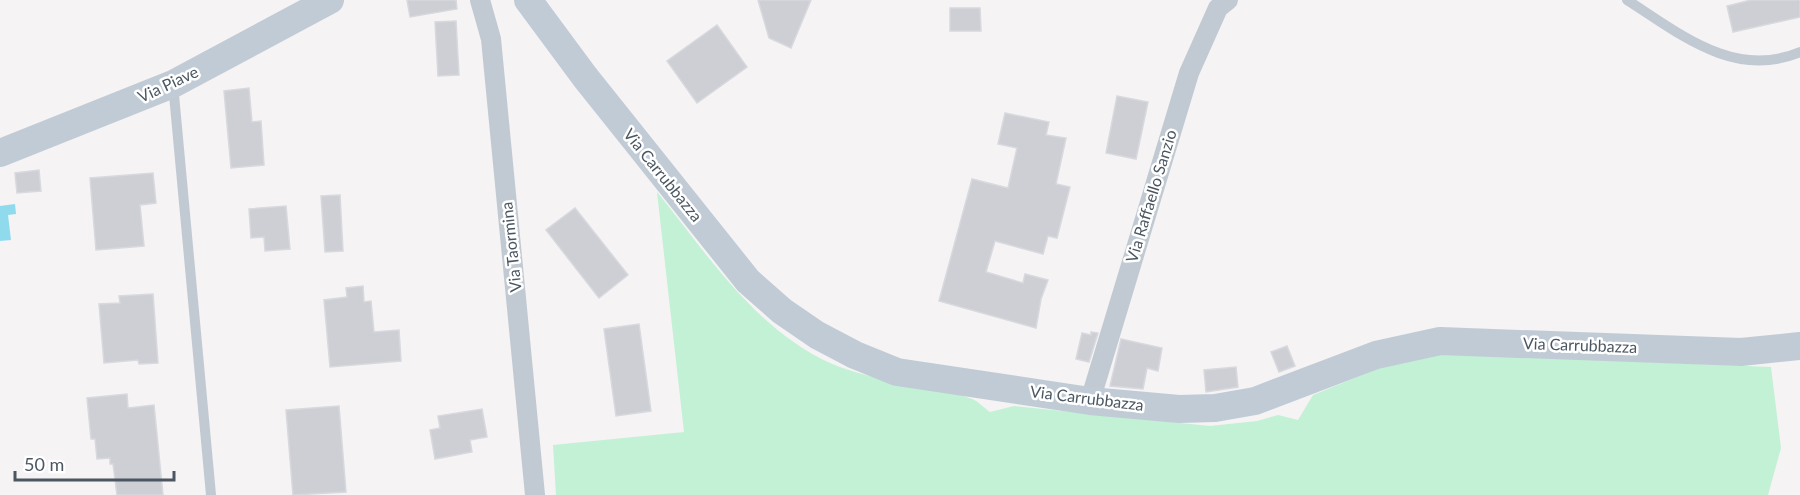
<svg xmlns="http://www.w3.org/2000/svg" width="1800" height="495" font-family="Lato,sans-serif">
	<rect width="100%" height="100%" fill="#f5f3f3"/>
	<path fill="#c3f1d5" d="M657,192c51,63 97,136 173,171 45,20 96,19 142,36 6,2 12,9 18,13l24,-6 196,20 47,-5 21,-6 20,5 15,-25 91,-37 46,-4 321,13 10,81 -13,47h-1212l-3,-50 131,-13z"/>
	<path fill="#90daee" d="M15,204l1,10 -8,1 3,25 -11,1v-35z"/>
	<g fill="#cdcfd5" stroke="#d7d9de" stroke-width="1.5">
		<path d="M407,0h49l1,9 -47,8z"/>
		<path d="M758,0h53l-20,48 -22,-10z"/>
		<path d="M1751,0h49v17l-67,15 -6,-26z"/>
		<path d="M950,8h30l1,23h-31z"/>
		<path d="M456,21l3,54 -21,1 -3,-54z"/>
		<path d="M717,25l30,42 -50,36 -30,-42z"/>
		<path d="M249,88l3,34 9,-1 3,44 -33,3 -7,-77z"/>
		<path d="M1117,96l31,6 -12,57 -30,-6z"/>
		<path d="M1005,113l44,9 -3,13 20,3 -10,46 14,3 -13,51 -9,-2 -5,18 -48,-13 -9,31 37,11 2,-9 23,6 -7,19 -5,29 -97,-27 33,-122 36,9 9,-40 -19,-4z"/>
		<path d="M39,170l2,21 -24,2 -2,-20z"/>
		<path d="M153,173l3,30 -16,2 4,41 -48,4 -6,-72z"/>
		<path d="M340,195l3,56 -18,1 -4,-56z"/>
		<path d="M286,206l4,43 -25,2 -1,-14 -13,1 -2,-29z"/>
		<path d="M575,208l53,67 -29,23 -53,-68z"/>
		<path d="M363,286l1,16 7,-1 3,31 25,-2 2,31 -71,6 -6,-67 23,-3 -1,-9z"/>
		<path d="M153,294l5,69 -19,1 -1,-4 -34,3 -5,-59 21,-1 -1,-7z"/>
		<path d="M639,324l12,87 -35,5 -12,-87z"/>
		<path d="M1091,332l7,1 -9,29 -13,-3 6,-26 9,2z"/>
		<path d="M1121,339l41,9 -4,23 -11,-3 -4,21 -33,-3z"/>
		<path d="M1287,346l8,20 -16,6 -8,-20z"/>
		<path d="M1236,367l2,20 -32,5 -2,-22z"/>
		<path d="M127,394l1,14 26,-3 9,90h-46l-4,-31h-3v-6l-13,1 -2,-20h-4l-4,-41z"/>
		<path d="M339,406l7,86 -53,3 -7,-85z"/>
		<path d="M482,409l5,28 -17,3 2,12 -37,7 -5,-29 10,-2 -2,-12z"/>
	</g>
	<g fill="none" stroke-linecap="round" stroke-linejoin="round">
		<g stroke="#c1cad2" stroke-width="10">
			<path d="M1627,0c52,33 107,80 173,52"/>
			<path d="M173,84l38,411"/>
		</g>
		<g stroke="#c1cad2" stroke-width="20">
			<path d="M480,0l11,39 44,456"/>
			<path d="M1090,401l99,-328 29,-65 10,-8"/>
		</g>
		<g stroke="#c1cbd6" stroke-width="28">
			<path d="M528,0l57,77 163,204 34,30 35,24 38,20 42,17 193,29 89,8 36,-1 40,-7 121,-46 64,-14 301,11 59,-6"/>
			<path d="M0,153l173,-69 157,-84"/>
		</g>
	</g>
	<g text-anchor="middle" stroke-width="5" stroke-linejoin="round" paint-order="stroke">
		<g font-size="16" fill="#4a5661" stroke="#fff">
			<text transform="translate(168 84) rotate(-25)" y="6">Via Piave</text>
			<text transform="translate(663 175) rotate(51)" y="6">Via Carrubbazza</text>
			<text transform="translate(1151 196) rotate(-73)" y="6">Via Raffaello Sanzio</text>
			<text transform="translate(511 247) rotate(-96)" y="6">Via Taormina</text>
			<text transform="translate(1580 345) rotate(2)" y="6">Via Carrubbazza</text>
			<text transform="translate(1087 398) rotate(7)" y="6">Via Carrubbazza</text>
		</g>
	</g>
	<path d="M15 471v9h159v-9" fill="none" stroke="#4a5661" stroke-width="3"/>
	<text x="24" y="471" font-size="18" fill="#4a5661" stroke="#ffffff" stroke-width="4.5" paint-order="stroke">50 m</text>
</svg>
